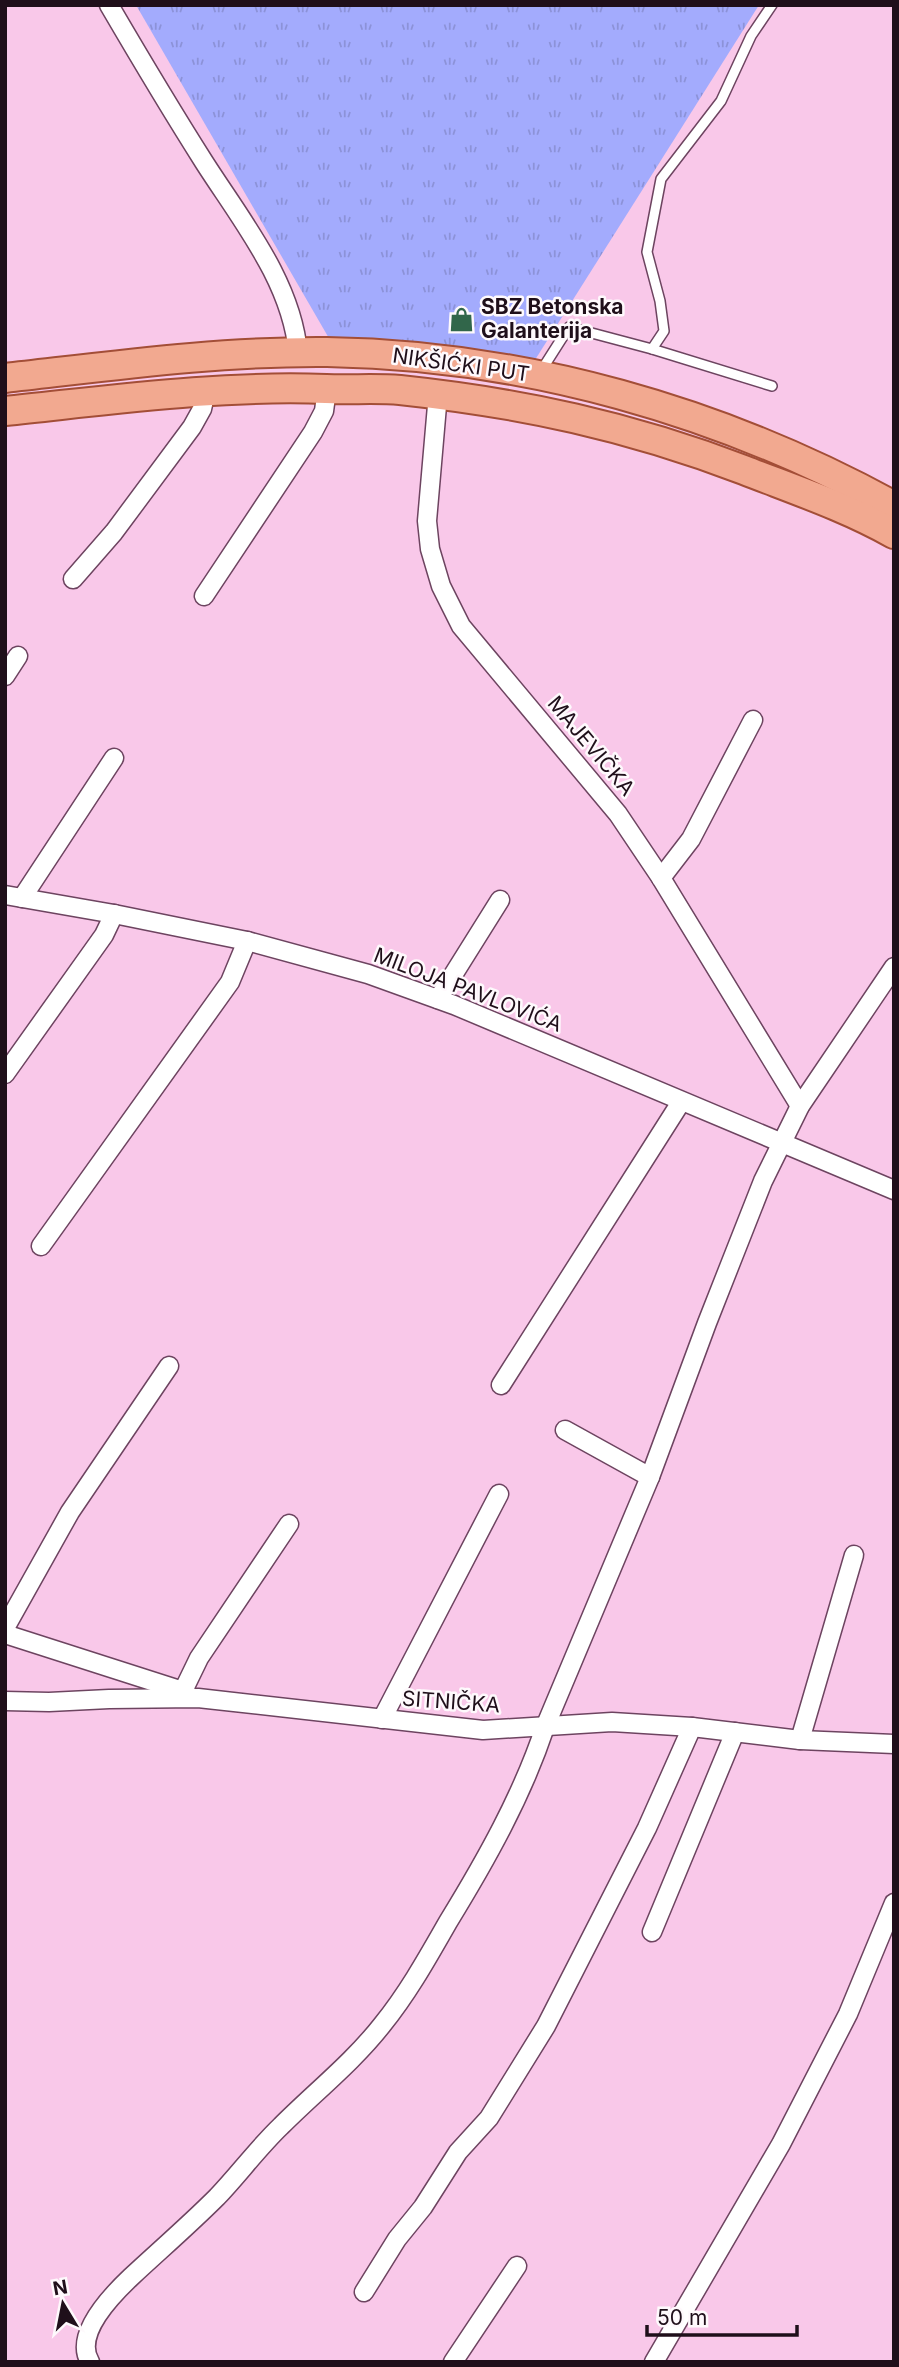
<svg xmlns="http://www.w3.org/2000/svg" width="899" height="2367" font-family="Inter,sans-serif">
	<defs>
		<pattern id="grass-tufts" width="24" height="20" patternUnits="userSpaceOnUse" patternTransform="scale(1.75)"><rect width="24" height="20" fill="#a3abfd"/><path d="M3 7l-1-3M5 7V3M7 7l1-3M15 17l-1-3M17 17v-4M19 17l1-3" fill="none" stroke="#8c92d8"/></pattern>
	</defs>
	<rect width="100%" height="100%" fill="#f9c8e9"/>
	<path fill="url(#grass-tufts)" d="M136,5h623l-231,366 -187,-12z"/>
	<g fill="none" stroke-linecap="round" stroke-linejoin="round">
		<defs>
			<g id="lane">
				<path d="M652,349l120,37"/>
				<path d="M541,371l28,-44 83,22 12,-18 -4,-30 -13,-49 14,-73 60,-78 30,-65 21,-31"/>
			</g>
			<g id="street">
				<path d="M109,5c31,53 62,105 95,157 37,58 88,120 94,191"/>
				<path d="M438,394l-11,127 3,28 11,37 20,40 157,188 43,64 139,228"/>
				<path d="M73,579l41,-47 78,-105 10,-18 4,-18"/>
				<path d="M204,596l109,-164 11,-21 3,-22"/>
				<path d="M5,676l13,-20"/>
				<path d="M661,878l30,-39 62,-119"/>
				<path d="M5,895l109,19 133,27 121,33 86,31 440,185"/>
				<path d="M22,898l92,-140"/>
				<path d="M438,999l62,-99"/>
				<path d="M5,1074l99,-139 10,-21"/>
				<path d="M41,1246l189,-264 17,-41"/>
				<path d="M501,1385l180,-283"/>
				<path d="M565,1430l85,47 57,-154 56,-142 37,-75 94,-139"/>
				<path d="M5,1628l65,-116 99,-146"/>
				<path d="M5,1634l181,58"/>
				<path d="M183,1691l16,-33 90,-134"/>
				<path d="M5,1701l44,1 60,-3 89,-1 285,32 129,-8 80,5 108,13 94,4"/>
				<path d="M382,1719l117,-225"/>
				<path d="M800,1740l54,-185"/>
				<path d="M652,1932l83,-200"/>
				<path d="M364,2292l33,-53 26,-32 35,-55 31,-34 57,-92 101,-198 45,-101"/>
				<path d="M90,2362c-17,-28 23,-68 41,-85 29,-27 58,-52 86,-80 22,-23 41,-49 64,-71 34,-34 72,-64 101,-101 26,-32 46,-68 66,-103 38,-62 74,-126 97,-195l105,-250"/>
				<path d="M453,2362l64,-96"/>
				<path d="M654,2362l127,-218 67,-130 46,-111"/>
			</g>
			<g id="primary">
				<path d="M5,378c107,-12 214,-27 322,-26 198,3 394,59 567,154"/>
				<path d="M5,411c107,-11 214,-26 321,-22 25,1 50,-1 74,1 122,13 229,36 344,80 51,20 102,37 150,64"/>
			</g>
		</defs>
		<use href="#lane" stroke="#6d4460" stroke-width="12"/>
		<use href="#street" stroke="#6d4460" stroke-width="21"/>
		<use href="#primary" stroke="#a34e37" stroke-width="32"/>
		<use href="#lane" stroke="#fff" stroke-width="9"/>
		<use href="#street" stroke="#fff" stroke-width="18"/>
		<use href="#primary" stroke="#f2a990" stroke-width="28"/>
	</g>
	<defs>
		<symbol id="shop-bare" viewBox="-9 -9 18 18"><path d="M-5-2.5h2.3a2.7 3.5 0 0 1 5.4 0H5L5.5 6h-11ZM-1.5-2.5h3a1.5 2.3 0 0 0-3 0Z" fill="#31664a" stroke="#fef9fc" stroke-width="2.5" paint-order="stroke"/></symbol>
	</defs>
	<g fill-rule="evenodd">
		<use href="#shop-bare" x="444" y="302" width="35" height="35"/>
	</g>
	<g text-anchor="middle" stroke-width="5" stroke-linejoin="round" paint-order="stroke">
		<g font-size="21" font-weight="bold" fill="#1f0f1a" stroke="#fef9fc" text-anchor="start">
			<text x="481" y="314">SBZ Betonska<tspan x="481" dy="24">Galanterija</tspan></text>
		</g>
		<g font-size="21" fill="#1f0f1a" stroke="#fef9fc">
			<text transform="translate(461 365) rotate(8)" y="7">NIKŠIĆKI PUT</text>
			<text transform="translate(591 746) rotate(50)" y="7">MAJEVIČKA</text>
			<text transform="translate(468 990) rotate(21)" y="7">MILOJA PAVLOVIĆA</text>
			<text transform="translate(451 1702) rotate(4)" y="7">SITNIČKA</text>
		</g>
	</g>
	<rect width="899" height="2367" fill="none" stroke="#1f0f1a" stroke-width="14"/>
	<g transform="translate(63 2304) rotate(350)" stroke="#fef9fc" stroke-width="5" paint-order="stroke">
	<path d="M0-5L12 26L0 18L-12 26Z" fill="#1f0f1a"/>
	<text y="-10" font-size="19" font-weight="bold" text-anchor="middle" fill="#1f0f1a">N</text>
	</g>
	<path d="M647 2325v10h150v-10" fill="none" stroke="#1f0f1a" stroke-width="3.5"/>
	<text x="657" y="2325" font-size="21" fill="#1f0f1a" stroke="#fef9fc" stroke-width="5" paint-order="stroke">50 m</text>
</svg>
